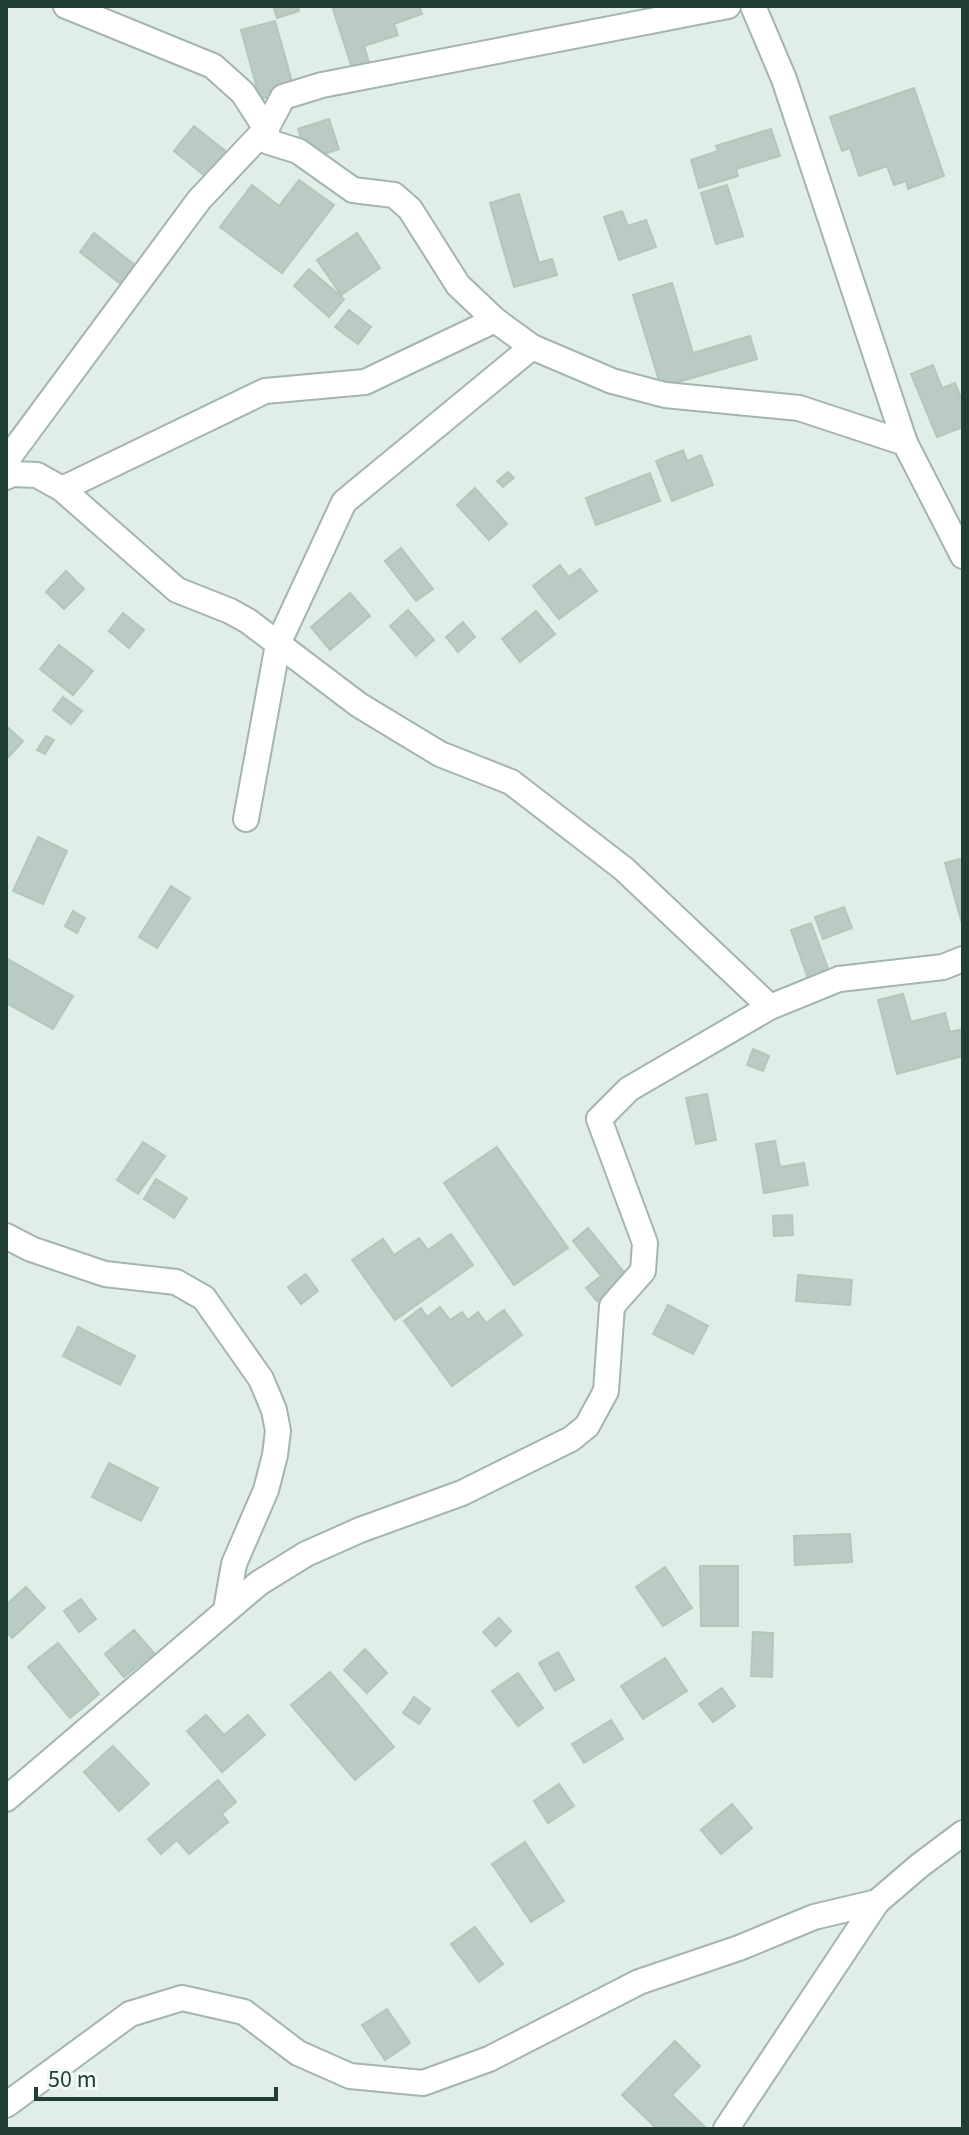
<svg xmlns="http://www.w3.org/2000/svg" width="969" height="2135" font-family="'Source Sans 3',sans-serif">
	<rect width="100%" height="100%" fill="#e1ede7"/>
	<g fill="#b9cbc2" stroke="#b3c7bd" stroke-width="2">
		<path d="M273,6h25l1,5 -22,7z"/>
		<path d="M332,6h87l3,8 -28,10 4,11 -34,11 7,23 -17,5z"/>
		<path d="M275,21l19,68 -34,10 -19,-69z"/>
		<path d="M914,88l30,88 -36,13 -2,-8 -12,4 -7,-19 -28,10 -9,-28 -8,3 -12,-34z"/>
		<path d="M329,119l10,30 -31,10 -10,-30z"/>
		<path d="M194,126l35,28 -20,25 -35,-28z"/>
		<path d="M771,129l9,27 -44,13 2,7 -39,12 -8,-28 27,-9 -2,-5z"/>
		<path d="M299,180l35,25 -52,68 -62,-46 32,-42 27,21z"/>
		<path d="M727,185l16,51 -27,8 -15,-51z"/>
		<path d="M519,194l20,69 13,-4 5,16 -43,12 -24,-84z"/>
		<path d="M622,211l6,15 18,-6 10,27 -37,13 -15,-43z"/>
		<path d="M94,233l42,33 -14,19 -42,-33z"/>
		<path d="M357,233l23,35 -39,27 -24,-35z"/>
		<path d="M309,269l35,30 -15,18 -35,-31z"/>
		<path d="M672,283l21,70 57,-17 7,23 -96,28 -28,-92z"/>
		<path d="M349,310l22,17 -13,17 -23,-17z"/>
		<path d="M933,365l9,23 13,-5 8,19v25l-26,10 -26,-63z"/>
		<path d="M683,450l4,11 14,-6 12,30 -41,16 -16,-40z"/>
		<path d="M508,472l6,6 -11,9 -6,-6z"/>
		<path d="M650,473l10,28 -64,24 -10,-27z"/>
		<path d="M475,488l32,36 -18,16 -32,-35z"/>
		<path d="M401,548l32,41 -17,12 -31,-40z"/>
		<path d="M560,565l9,12 11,-8 17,22 -38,28 -26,-33z"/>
		<path d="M66,571l18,18 -20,20 -18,-17z"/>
		<path d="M350,593l20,23 -40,34 -19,-23z"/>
		<path d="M408,610l26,30 -18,16 -26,-30z"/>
		<path d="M536,611l19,23 -35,28 -18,-23z"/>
		<path d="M123,613l21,17 -15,18 -20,-17z"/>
		<path d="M463,622l12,15 -17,15 -12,-15z"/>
		<path d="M59,645l34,26 -20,24 -33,-26z"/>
		<path d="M63,697l19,14 -11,13 -18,-14z"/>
		<path d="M6,726l17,15 -17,19z"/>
		<path d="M46,736l8,4 -9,14 -8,-4z"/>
		<path d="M38,837l29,14 -24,53 -30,-13z"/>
		<path d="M963,858v69l-18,-64z"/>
		<path d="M171,886l19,12 -33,50 -18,-11z"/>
		<path d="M844,907l8,21 -29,11 -8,-22z"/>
		<path d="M73,911l12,7 -8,15 -12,-7z"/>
		<path d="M811,923l19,51 -21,7 -18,-51z"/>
		<path d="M6,958l67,38 -20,33 -47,-26z"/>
		<path d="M903,994l8,28 34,-9 5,19 13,-3v27l-66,18 -19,-74z"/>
		<path d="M753,1049l16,7 -6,15 -16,-6z"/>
		<path d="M707,1094l9,46 -20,4 -10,-46z"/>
		<path d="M775,1141l5,26 24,-4 4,22 -44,8 -8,-49z"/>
		<path d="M143,1142l22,14 -27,38 -21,-14z"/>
		<path d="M497,1147l71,101 -54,37 -70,-102z"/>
		<path d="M156,1179l31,19 -13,20 -30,-19z"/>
		<path d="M792,1215l1,20 -19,1 -1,-20z"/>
		<path d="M588,1228l39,48 -30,25 -11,-13 15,-12 -28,-35z"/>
		<path d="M451,1234l22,31 -78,55 -43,-60 31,-21 11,16 25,-17 9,12z"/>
		<path d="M306,1274l12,17 -17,13 -13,-17z"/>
		<path d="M798,1275l54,5 -2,25 -54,-4z"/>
		<path d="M668,1305l40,21 -15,28 -40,-20z"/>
		<path d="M440,1307l10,13 12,-8 6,8 10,-8 8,11 18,-13 18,25 -70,51 -48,-65 17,-13 6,9z"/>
		<path d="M78,1327l57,29 -15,29 -57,-29z"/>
		<path d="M109,1463l49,25 -17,33 -49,-24z"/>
		<path d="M850,1534l2,28 -57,3 -1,-29z"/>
		<path d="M700,1566h38v60h-37z"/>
		<path d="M665,1567l27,41 -29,18 -27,-39z"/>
		<path d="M26,1587l19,21 -33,30 -6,-7v-26z"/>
		<path d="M81,1599l15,20 -17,13 -15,-21z"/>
		<path d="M499,1618l12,13 -15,15 -13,-14z"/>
		<path d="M134,1630l20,23 -30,24 -19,-23z"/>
		<path d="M753,1632l20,1 -1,44 -21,-1z"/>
		<path d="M58,1643l41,51 -29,24 -42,-51z"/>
		<path d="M365,1649l22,24 -20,20 -23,-23z"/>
		<path d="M558,1652l16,28 -19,11 -16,-28z"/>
		<path d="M665,1658l22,33 -44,28 -22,-33z"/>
		<path d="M330,1672l64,75 -39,33 -64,-75z"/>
		<path d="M518,1673l25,35 -25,18 -26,-35z"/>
		<path d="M722,1688l13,18 -22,16 -14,-18z"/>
		<path d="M414,1697l16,12 -11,15 -16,-11z"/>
		<path d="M206,1715l18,20 24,-20 17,20 -43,37 -35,-41z"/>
		<path d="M611,1720l12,19 -39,24 -12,-19z"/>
		<path d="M113,1746l36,38 -30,27 -35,-39z"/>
		<path d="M218,1780l18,22 -14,12 6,8 -39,32 -12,-14 -16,14 -13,-15z"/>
		<path d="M559,1784l15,22 -26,17 -14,-22z"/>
		<path d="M732,1804l20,24 -31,26 -20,-24z"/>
		<path d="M525,1842l39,59 -33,21 -39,-58z"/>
		<path d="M475,1927l28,37 -24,18 -28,-38z"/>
		<path d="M387,2009l23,34 -25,17 -23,-35z"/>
		<path d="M675,2041l25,25 -28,29 35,34h-50l-35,-34z"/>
	</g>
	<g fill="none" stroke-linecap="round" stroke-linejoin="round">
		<defs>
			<g id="minor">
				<path d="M66,6l147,60 30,27 23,36 3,13 29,9 55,39 41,5 16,14 48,76 37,35 37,27 80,34 53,14 134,13 106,35 58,113"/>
				<path d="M753,6l31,73 121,364"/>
				<path d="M6,461l193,-261 67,-71 17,-32 39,-12 406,-79"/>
				<path d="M6,477l6,-3 25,1 25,14 115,101 53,21 18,10 111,84 81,49 71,28 113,87 146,138"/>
				<path d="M62,489l203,-98 100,-9 130,-62"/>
				<path d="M246,819l32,-175 66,-142 188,-155"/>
				<path d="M6,1236l25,13 74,25 71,8 28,16 57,81 13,31 4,21 -3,24 -9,35 -32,74 -8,46"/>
				<path d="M6,1799l253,-216 47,-29 54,-24 102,-37 109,-54 16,-13 19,-35 6,-85 31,-35 2,-28 -46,-124 30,-30 141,-82 69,-28 104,-12 20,-8"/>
				<path d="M6,2105l124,-91 52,-16 62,14 54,41 52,23 73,7 66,-24 150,-77 100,-34 75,-31 63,-15"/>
				<path d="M726,2129l151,-227 42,-36 44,-33"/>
			</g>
		</defs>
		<use href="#minor" stroke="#a3b5ae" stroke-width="28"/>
		<use href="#minor" stroke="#fff" stroke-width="24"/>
	</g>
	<rect width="969" height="2135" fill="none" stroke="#203f34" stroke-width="16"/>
	<path d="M36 2087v12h240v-12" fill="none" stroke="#203f34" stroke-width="4"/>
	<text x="48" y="2087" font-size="24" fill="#203f34" stroke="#f2f9f5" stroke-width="6" paint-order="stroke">50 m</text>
</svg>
